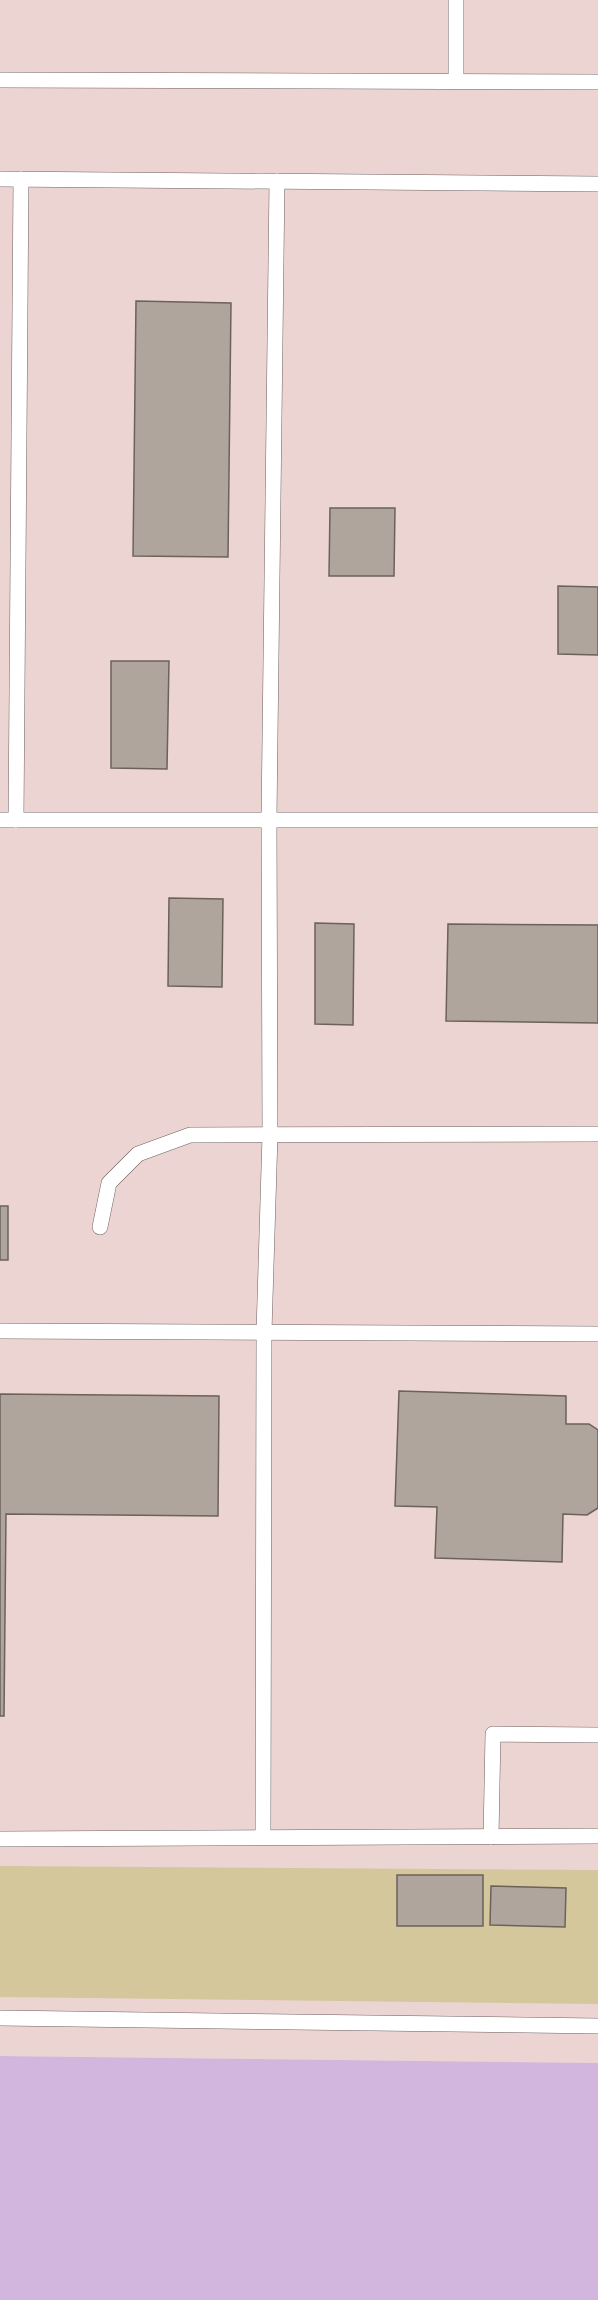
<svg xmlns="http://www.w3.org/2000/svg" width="598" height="2300" font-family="Signika,sans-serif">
	<rect width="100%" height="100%" fill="#f1e3e1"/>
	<path fill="#ecd4d2" d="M0,0h598v2063l-598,-7z"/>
	<path fill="#d4c79c" d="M0,1866l598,4v134l-598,-7z"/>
	<path fill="#d3b6dd" d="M0,2056l598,7v237h-598z"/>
	<g fill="#afa59d" stroke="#6b625b" stroke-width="1.5">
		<path d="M136,301l95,2 -3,254 -95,-1z"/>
		<path d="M330,508h65l-1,68h-65z"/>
		<path d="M558,586l40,1v68l-40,-1z"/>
		<path d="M111,661h58l-2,108 -56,-1z"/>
		<path d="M169,898l54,1 -1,88 -54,-1z"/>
		<path d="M315,923l39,1 -1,101 -38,-1z"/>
		<path d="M448,924l150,1v98l-152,-2z"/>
		<rect x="0" y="1206" width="8" height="54"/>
		<path d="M399,1391l167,5v28h23l9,6v78l-11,7 -24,-1 -1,48 -127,-4 2,-51 -42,-1z"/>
		<path d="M0,1394l219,2 -1,120 -212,-2 -2,202h-4z"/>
		<rect x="397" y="1875" width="86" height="51"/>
		<path d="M491,1886l75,2 -1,39 -75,-2z"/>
	</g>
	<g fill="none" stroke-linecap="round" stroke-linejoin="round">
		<defs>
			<g id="service">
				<path d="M0,80l598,2"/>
				<path d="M456,81v-81"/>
				<path d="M0,179l598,5"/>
				<path d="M0,820h598"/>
				<path d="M16,820l5,-641"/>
				<path d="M100,1227l9,-44 29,-29 52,-19 408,-1"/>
				<path d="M0,1331l598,3"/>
				<path d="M263,1836l1,-504 6,-197 -1,-317 8,-637"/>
				<path d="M491,1837l2,-103 105,1"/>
				<path d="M0,1839l598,-3"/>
				<path d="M0,2018l598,8"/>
			</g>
		</defs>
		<use href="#service" stroke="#6e6160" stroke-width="16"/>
		<use href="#service" stroke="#fff" stroke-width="15"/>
	</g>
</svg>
